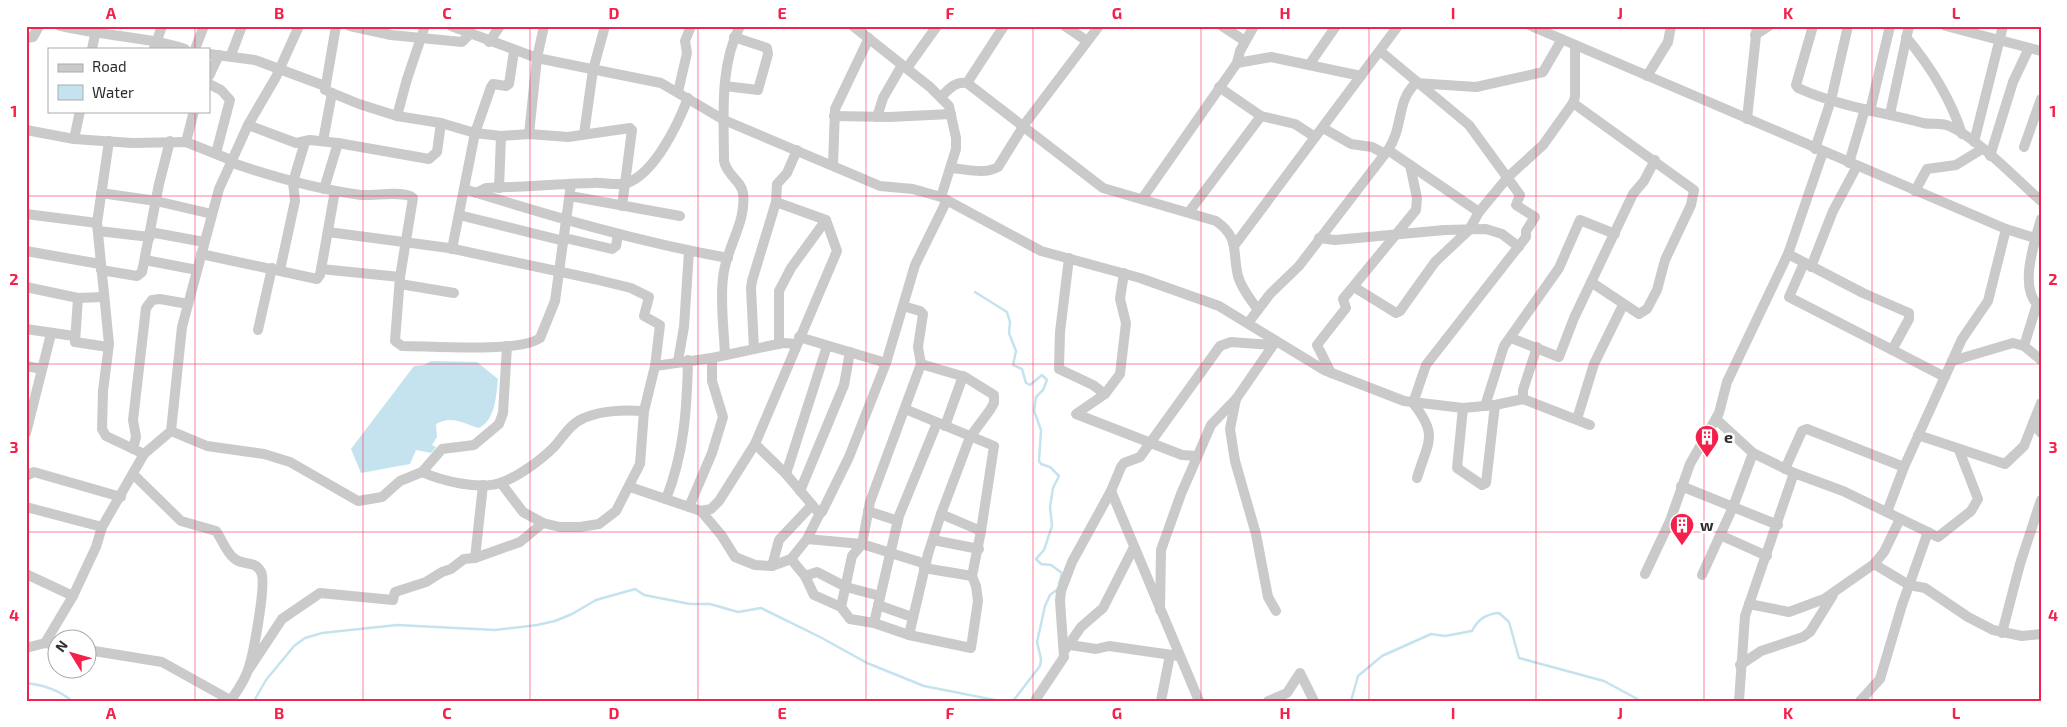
<svg xmlns="http://www.w3.org/2000/svg" width="2067" height="727" font-family="'Exo 2',sans-serif">
	<rect width="100%" height="100%" fill="#fff"/>
	<path fill="#c4e3ee" d="M431,361l46,1 21,17c-2,17 -2,40 -19,49 -17,-5 -27,-13 -43,-4l1,13 -5,8 4,2 -5,6 -15,-3 -6,14 -49,9 -10,-24 63,-83 10,-1z"/>
	<g fill="none" stroke-linecap="round" stroke-linejoin="round">
		<g stroke="#c4e3ee" stroke-width="2.5">
			<path d="M975,292l32,20 3,10 -1,11 7,18 -3,14 9,4 4,14 4,2 12,-10 5,5 -4,10 -7,7 -2,14 7,19 -2,31 2,3 9,3 9,9 -6,12 -3,19 2,19 -8,24 -8,9 5,5 10,1 11,8 -3,11"/>
			<path d="M26,683c18,2 33,7 46,18"/>
			<path d="M254,701l12,-21 28,-34 11,-8 17,-5 75,-8 98,5 42,-5 18,-4 17,-7 24,-14 39,-11 9,6 46,9h20l28,8 23,-4 59,29 47,26 57,23 76,15"/>
			<path d="M1013,701l27,-35 1,-7 -4,-17 8,-36 5,-11 8,-6"/>
			<path d="M1351,701l7,-25 24,-20 49,-22 14,2 27,-5c6,-12 14,-17 27,-18l10,9 10,36 85,23 37,20"/>
		</g>
		<g stroke="#cacaca" stroke-width="10">
			<path d="M60,26c42,10 84,10 125,23"/>
			<path d="M336,26l-11,64 34,14 38,12 44,7 34,10 26,3 28,-2 39,3 62,-9 2,2 -10,76"/>
			<path d="M350,26l41,9 71,7 8,-8"/>
			<path d="M451,26l86,32 124,25 63,37 156,66 33,3 28,8 100,54 99,27 79,28 105,64 80,31 59,7 32,-3 28,-6 67,26"/>
			<path d="M853,26l77,61 19,19 7,32v11l-15,48"/>
			<path d="M1065,26l22,15"/>
			<path d="M1222,26l23,15"/>
			<path d="M1531,26l475,203 35,11"/>
			<path d="M1813,26l-17,59 2,3c40,18 83,24 125,35 9,2 18,-1 26,3 30,13 67,53 92,75"/>
			<path d="M1946,26l95,25"/>
			<path d="M1755,35l14,-9"/>
			<path d="M1906,37c25,30 44,60 56,97"/>
			<path d="M26,38l7,-1 6,-11"/>
			<path d="M489,42l11,-16"/>
			<path d="M92,49l3,-14"/>
			<path d="M154,49l8,-23"/>
			<path d="M195,49l9,-23"/>
			<path d="M1380,51l89,74 51,70 -4,10 19,12 -9,14v6l-100,128 -13,38c26,33 15,38 4,75"/>
			<path d="M209,54l46,6 70,26"/>
			<path d="M231,55l11,-29"/>
			<path d="M1237,63l34,-6 90,19"/>
			<path d="M1309,65l27,-39"/>
			<path d="M907,68l30,-42"/>
			<path d="M209,76l10,-21"/>
			<path d="M1647,76l21,-34 3,-16"/>
			<path d="M967,83l37,-57"/>
			<path d="M209,84l12,6 9,10 -14,53"/>
			<path d="M725,86l33,4 10,-36 -1,-6 -33,-11"/>
			<path d="M1219,87l42,29 34,8 20,13"/>
			<path d="M678,92l9,-39 -2,-12 6,-15"/>
			<path d="M941,97c8,-8 14,-16 26,-14l136,105 113,33c24,17 16,30 22,55 3,12 13,24 20,34"/>
			<path d="M1573,103l121,87 -3,15 -26,55 -8,30 -10,19 -8,5 -48,-32"/>
			<path d="M1870,111l20,-85"/>
			<path d="M1890,114l19,-88"/>
			<path d="M397,116l10,-37 18,-53"/>
			<path d="M834,116l55,1 62,-3"/>
			<path d="M877,117l6,-19 19,-33"/>
			<path d="M1747,119l10,-93"/>
			<path d="M248,125l48,18 14,-3 28,3 91,16 8,-7 4,-29"/>
			<path d="M1323,128l28,16 21,3 13,7"/>
			<path d="M26,130l48,9 58,4 54,-1 45,18"/>
			<path d="M529,134l8,-76 7,-32"/>
			<path d="M584,134l9,-64 12,-44"/>
			<path d="M74,139l6,-28"/>
			<path d="M109,141l-12,82 12,121 -6,47 -1,38 4,7 38,18"/>
			<path d="M323,141l9,-48"/>
			<path d="M186,142l8,-31"/>
			<path d="M1974,142l29,-116"/>
			<path d="M2024,147l17,-48"/>
			<path d="M1815,149l16,-49 17,-74"/>
			<path d="M1388,150l91,62"/>
			<path d="M1990,156l23,-74 16,-34"/>
			<path d="M230,162c43,15 86,27 131,33 15,1 35,-4 49,1l3,2 -13,79 -5,64 7,5c29,0 117,7 138,-8l15,-37 16,-117"/>
			<path d="M1849,163l16,-54"/>
			<path d="M833,165l2,-56 34,-71"/>
			<path d="M951,168c15,1 33,7 47,-1l26,-42 75,-99"/>
			<path d="M499,188l2,-52"/>
			<path d="M324,189l14,-46"/>
			<path d="M464,189c87,27 174,53 264,69"/>
			<path d="M1915,191l12,-22 29,-4 26,-16"/>
			<path d="M101,193l55,8 56,13"/>
			<path d="M476,193l10,-5c36,-1 72,-4 107,-5 9,-1 26,3 34,0 28,-10 51,-59 61,-85"/>
			<path d="M570,196l110,20"/>
			<path d="M1142,199l95,-136 3,-12 14,-25"/>
			<path d="M1189,212l72,-96"/>
			<path d="M26,214l71,9"/>
			<path d="M459,215l105,26"/>
			<path d="M98,231l52,6"/>
			<path d="M150,232l54,10"/>
			<path d="M328,232l121,16 145,31 37,9 18,9 -5,19 16,9 -5,41 -11,45 -4,53 -24,47 -17,13 -19,3h-20l-17,-4 -20,-11 -22,-29"/>
			<path d="M565,238l47,11 4,-3 2,-11"/>
			<path d="M1319,238l16,2 110,-10 41,-1 16,5 17,13"/>
			<path d="M1234,246l164,-220"/>
			<path d="M452,249l23,-116 16,-46 2,-3 13,2 3,-2 5,-33"/>
			<path d="M26,251l74,13"/>
			<path d="M201,254l116,25 3,-4 15,-84"/>
			<path d="M1788,254l75,39 46,20v6l-17,31"/>
			<path d="M1069,258l-9,74 -1,37 34,16 12,9"/>
			<path d="M145,260l52,10"/>
			<path d="M1804,263l-15,34 156,80"/>
			<path d="M1811,267l22,-56 24,-45"/>
			<path d="M321,269l79,8"/>
			<path d="M101,270l36,6 5,-4 17,-88 11,-43"/>
			<path d="M280,270l15,-69 -2,-19 12,-40"/>
			<path d="M1124,273l-4,26 6,24 -6,51 -15,20 -29,20 106,41 15,1"/>
			<path d="M400,284l54,9"/>
			<path d="M26,287l52,11 25,-1"/>
			<path d="M1354,287l42,26 4,-2 35,-49 34,-32 10,-18 29,-35 35,-32 30,-42 2,-6v-52"/>
			<path d="M78,298l-3,44 33,5"/>
			<path d="M1248,323l22,-29 29,-28 89,-116c16,-24 8,-49 28,-67l60,4 67,-15 19,-33"/>
			<path d="M26,329l48,7"/>
			<path d="M258,330l14,-62"/>
			<path d="M799,337l87,26"/>
			<path d="M1511,338l48,19 15,-39 59,-124 11,-13 11,-21"/>
			<path d="M779,344v-53l12,-23 35,-48"/>
			<path d="M2024,346l13,-42c-18,-18 -2,-63 4,-85"/>
			<path d="M754,349l-3,-61 1,-7 24,-79 1,-18 10,-11 10,-23"/>
			<path d="M725,355c-1,-25 -5,-52 -2,-77 2,-29 24,-55 20,-85 -2,-13 -16,-17 -19,-32 0,-44 -5,-94 16,-135"/>
			<path d="M678,361l6,-34 5,-76"/>
			<path d="M1952,361l61,-18 11,3 17,14"/>
			<path d="M921,364l44,13 29,18v8l-4,7 -20,27 -29,77 -13,40 -19,81 -35,-12 25,-107 38,-93"/>
			<path d="M26,366l16,3"/>
			<path d="M655,366l57,-8 71,-15 14,1"/>
			<path d="M1331,373l-14,-28 29,-37 -3,-9 73,-89 1,-12 -7,-33"/>
			<path d="M1236,399l-6,30 5,32 21,73 12,63 8,14"/>
			<path d="M1523,399v-9l14,-43"/>
			<path d="M1485,406l19,-60 55,-78 21,-48 35,14"/>
			<path d="M1463,408l-6,60 25,17 4,-2 9,-78"/>
			<path d="M905,409l89,37 -13,85"/>
			<path d="M1577,419l17,-55 29,-59"/>
			<path d="M1716,419l37,34 41,20 49,18 95,46 33,-26 7,-12 -19,-49"/>
			<path d="M2033,423l8,10"/>
			<path d="M945,426l18,-50"/>
			<path d="M171,431l36,15 57,8 26,8 68,39 24,-4 18,-16 22,-9 20,-23 32,-4 25,-21 4,-11 4,-67"/>
			<path d="M26,433l25,-99"/>
			<path d="M1918,435l87,29 19,-18 17,-43"/>
			<path d="M755,444l31,30 33,39 3,-1 27,-55 37,-94 29,-98 32,-65"/>
			<path d="M133,449l3,-12 -3,-17 13,-112 6,-8 8,-1 28,5"/>
			<path d="M1785,469l17,-38 5,-2 97,38"/>
			<path d="M422,472c20,9 57,18 78,11 18,-6 41,-23 54,-36 9,-10 17,-24 30,-29 19,-8 40,-8 60,-7"/>
			<path d="M133,474l48,47 35,10c6,8 10,22 19,28 9,7 20,1 26,13 6,11 -8,84 -13,98 -4,12 -10,20 -17,30"/>
			<path d="M786,474l41,-128"/>
			<path d="M26,476l8,-4 87,25"/>
			<path d="M1681,486l97,39"/>
			<path d="M630,487l71,24 10,-2 8,-8 36,-57 82,-193 -11,-31 -50,-18"/>
			<path d="M800,491l44,-106 6,-33"/>
			<path d="M1111,491l88,210"/>
			<path d="M666,499c18,-45 21,-90 22,-139"/>
			<path d="M26,507l76,20"/>
			<path d="M689,507l23,-54 11,-36 -11,-36v-23"/>
			<path d="M701,511l21,25 13,21 20,8 17,1 19,-7 16,-20 13,-26"/>
			<path d="M868,511l30,10"/>
			<path d="M1887,512l17,-45 58,-128 26,-38 18,-72"/>
			<path d="M1720,535l47,21"/>
			<path d="M807,539l55,5 64,20"/>
			<path d="M933,540l46,9"/>
			<path d="M475,558l8,-73"/>
			<path d="M791,559l14,17 12,-4 29,15 34,9"/>
			<path d="M1874,564l35,21 16,3 43,29 25,13 29,6 19,-2"/>
			<path d="M772,566l7,-26 33,-35"/>
			<path d="M924,568l48,8"/>
			<path d="M26,574l47,22"/>
			<path d="M1645,574l25,-53 20,-57 29,-51 8,-31 61,-128 35,-102"/>
			<path d="M1702,575l31,-68 20,-54"/>
			<path d="M805,576l9,19 27,12 11,-51 10,-12 8,-42 51,-138 -3,-17 5,-33 -3,-3 -17,-5"/>
			<path d="M1749,604l40,8 35,-13 50,-35 10,-12 16,-33"/>
			<path d="M878,605l34,12"/>
			<path d="M841,607l9,12 24,4"/>
			<path d="M1160,610l1,-60 20,-56 30,-69 25,-26 40,-58"/>
			<path d="M2002,633l18,-69 21,-64"/>
			<path d="M909,635l62,13 7,-47 -2,-15 -4,-10 9,-45 -40,-17"/>
			<path d="M45,643l28,-47 23,-49 6,-20 42,-73 27,-23 11,-104 37,-138 29,-64 28,-48 23,-51"/>
			<path d="M1070,645l26,4 13,-3 70,10"/>
			<path d="M26,648l19,-5 13,2"/>
			<path d="M88,650l74,12 70,39"/>
			<path d="M1065,650l16,-23 22,-19 31,-61"/>
			<path d="M1740,665l21,-14 42,-14 7,-5 23,-37"/>
			<path d="M249,669l33,-50 38,-26 73,7 2,-8 31,-10 16,-10 9,-3 13,-10 11,-1 45,-16 23,-19"/>
			<path d="M1036,699l28,-42 -4,-56 1,-10 11,-29 39,-71 10,-24 3,-4 16,-6 80,-111 11,-4 42,3"/>
			<path d="M1161,701l9,-46"/>
			<path d="M1268,701l19,-8 13,-20 13,26"/>
			<path d="M1739,701l6,-85 49,-143"/>
			<path d="M1860,701l20,-22 22,-74 26,-73"/>
		</g>
	</g>
	<path fill="none" stroke="#f3214b" stroke-width="1" stroke-opacity="0.55" d="M195,26v23M363,26v675M530,26v675M698,26v675M866,26v675M1033,26v675M1201,26v675M1369,26v675M1536,26v675M1704,26v675M1872,26v675M195,111v590M26,196h2015M26,364h2015M26,532h2015"/>
	<defs>
		<symbol id="building-pin" viewBox="-11 -11 22 30"><path d="M0 17L-7.5 6A9.5 9.5 0 1 1 7.5 6Z" fill="#f3214b" stroke="#fff"/><path d="M-4-6H4V6H1V3H-1V6H-4ZM-2.5-4.3h1.7v1.8h-1.7ZM.8-4.3h1.7v1.8H.8ZM-2.5-1h1.7V.8h-1.7ZM.8-1h1.7V.8H.8Z" fill="#fff"/></symbol>
	</defs>
	<g fill-rule="evenodd">
		<use href="#building-pin" x="1693" y="423" width="28" height="38"/>
		<use href="#building-pin" x="1668" y="511" width="28" height="38"/>
	</g>
	<g text-anchor="middle" stroke-width="5" stroke-linejoin="round" paint-order="stroke">
		<g font-size="16" font-weight="bold" fill="#2d2d2d" stroke="#fff" text-anchor="start">
			<text x="1724" y="443">e</text>
			<text x="1700" y="531">w</text>
		</g>
	</g>
	<rect width="2067" height="727" fill="none" stroke="#ffffff" stroke-width="55"/>
	<rect x="48" y="48" width="162" height="65" fill="#ffffff" stroke="#ababab"/>
	<rect x="58" y="64" width="25" height="8" fill="#cacaca" stroke="#ababab"/>
	<text x="92" y="72" font-size="15" fill="#2d2d2d">Road</text>
	<rect x="58" y="85" width="25" height="15" fill="#c4e3ee" stroke="#ababab"/>
	<text x="92" y="98" font-size="15" fill="#2d2d2d">Water</text>
	<g transform="translate(72 654) rotate(307)"><circle r="24" fill="#ffffff" stroke="#ababab"/>
	<path d="M0-4L9 19L0 12L-9 19Z" fill="#f3214b"/>
	<text y="-8" font-size="14" font-weight="bold" text-anchor="middle" fill="#2d2d2d">N</text>
	</g>
	<rect x="28" y="28" width="2012" height="672" fill="none" stroke="#f3214b" stroke-width="2"/>
	<g font-size="16" text-anchor="middle" font-weight="bold" fill="#f3214b">
		<text x="111" y="19">A</text>
		<text x="279" y="19">B</text>
		<text x="447" y="19">C</text>
		<text x="614" y="19">D</text>
		<text x="782" y="19">E</text>
		<text x="950" y="19">F</text>
		<text x="1117" y="19">G</text>
		<text x="1285" y="19">H</text>
		<text x="1453" y="19">I</text>
		<text x="1620" y="19">J</text>
		<text x="1788" y="19">K</text>
		<text x="1956" y="19">L</text>
		<text x="14" y="117">1</text>
		<text x="2053" y="117">1</text>
		<text x="14" y="285">2</text>
		<text x="2053" y="285">2</text>
		<text x="14" y="453">3</text>
		<text x="2053" y="453">3</text>
		<text x="14" y="621">4</text>
		<text x="2053" y="621">4</text>
		<text x="111" y="719">A</text>
		<text x="279" y="719">B</text>
		<text x="447" y="719">C</text>
		<text x="614" y="719">D</text>
		<text x="782" y="719">E</text>
		<text x="950" y="719">F</text>
		<text x="1117" y="719">G</text>
		<text x="1285" y="719">H</text>
		<text x="1453" y="719">I</text>
		<text x="1620" y="719">J</text>
		<text x="1788" y="719">K</text>
		<text x="1956" y="719">L</text>
	</g>
</svg>
